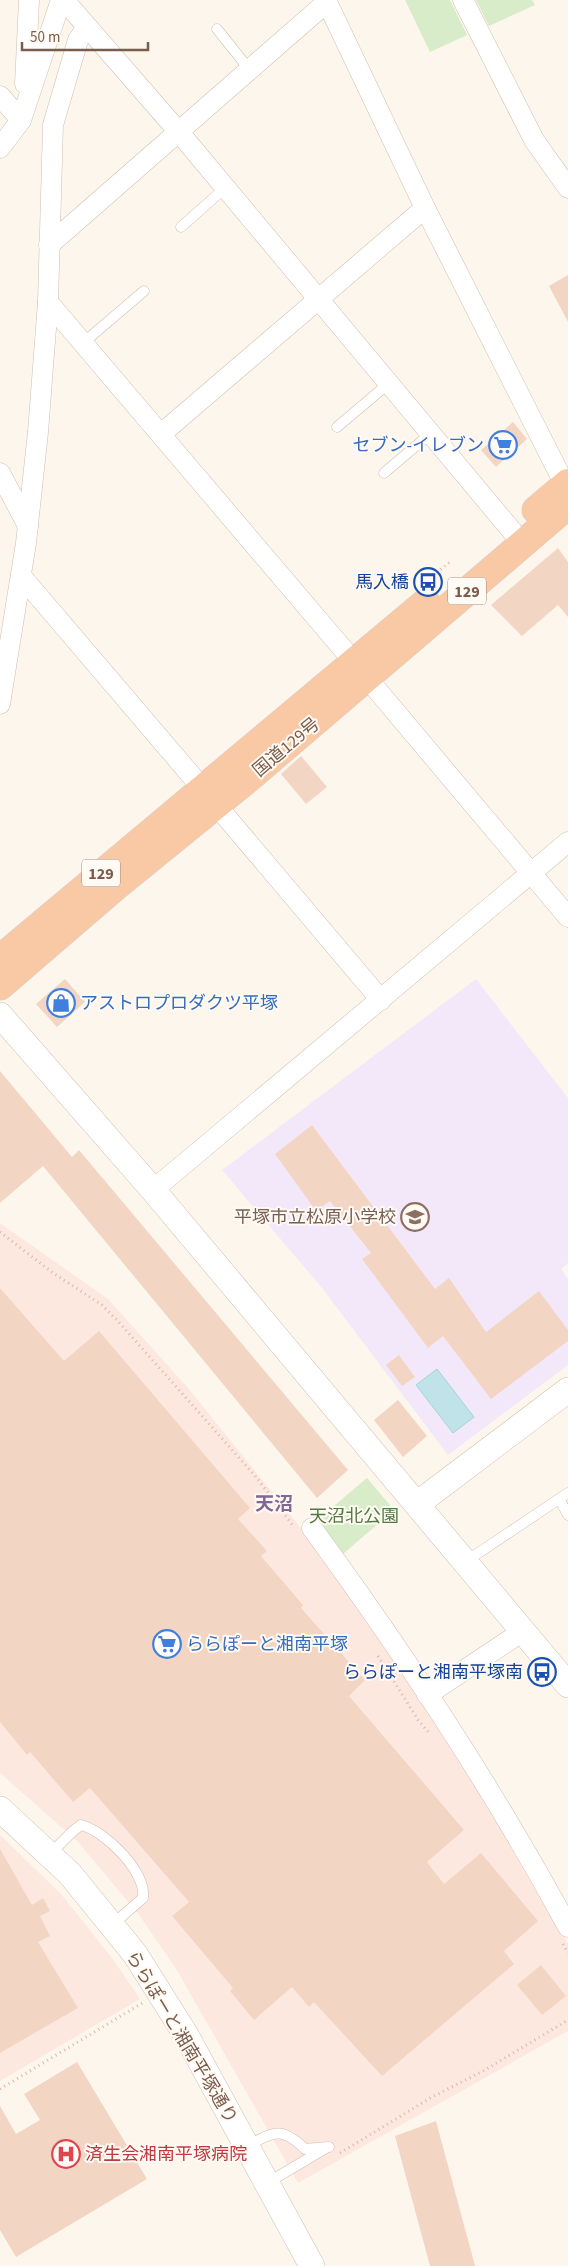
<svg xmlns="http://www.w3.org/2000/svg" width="568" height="2266" font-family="'Source Sans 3','Noto Sans JP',sans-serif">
	<rect width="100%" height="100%" fill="#fdf6ec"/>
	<g fill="#fde8e0">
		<path d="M0,1223l108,76 80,89 150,186 142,220 88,149v88l-270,152 -120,-211 -38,-56 -63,-75 -77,-68z"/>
		<path d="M0,1835l61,59 51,64 28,41 -140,82z"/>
	</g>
	<path fill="#f3e8fa" d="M476,979l92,119v165l-7,6 7,10v86l-120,90 -126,-167 -100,-118z"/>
	<g fill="#d8ecc9">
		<path d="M405,0h45l17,35 -37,17z"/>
		<path d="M476,0h56l3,5 -46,21z"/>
		<path d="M367,1478l27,32 -51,44 -28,-32z"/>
	</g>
	<path fill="#bfe3e8" stroke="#a5d3da" d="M437,1369l37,48 -21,16 -37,-48z"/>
	<g fill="#f3d5c3">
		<path d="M568,275v47l-19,-36z"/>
		<path d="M513,422l14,17 -31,28 -15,-17z"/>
		<path d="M558,548l10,14v55l-10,-12 -36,31 -31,-31z"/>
		<path d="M301,756l26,31 -21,17 -25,-30z"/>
		<path d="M65,979l20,23 -28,25 -21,-23z"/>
		<path d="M0,1071l72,86 7,-7 269,320 -31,28 -274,-332 -43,37z"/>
		<path d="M312,1125l123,164 14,-11 37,54 53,-41 29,39v11l-77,58 -48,-63 -15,12 -66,-89 9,-6 -41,-52 -14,10 -41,-57z"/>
		<path d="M0,1288l64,73 35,-30 151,177 -12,11 29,32 -6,5 42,49 -2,3 64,72 -16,16 115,134 -37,32 17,22 37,-31 57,68 -34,30 10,13 -132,112 -68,-74 -5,5 -17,-20 -38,33 -24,-29 3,-3 -61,-72 17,-14 -99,-114 -17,14 -43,-50 -3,3 -27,-33z"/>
		<path d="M399,1355l16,22 -13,9 -16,-21z"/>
		<path d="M398,1400l29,36 -24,21 -29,-37z"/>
		<path d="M0,1849l32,56 11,-7 7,13 -10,5 10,20 -12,6 40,66 -78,45z"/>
		<path d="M541,1965l25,31 -24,19 -25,-30z"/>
		<path d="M77,2062l70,117 -131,78 -16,-27v-124l16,28 24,-14 -16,-26z"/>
		<path d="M436,2121l39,145h-45l-35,-130z"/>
	</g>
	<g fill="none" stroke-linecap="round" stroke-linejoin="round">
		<defs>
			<g id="service">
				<path d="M217,29l32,40"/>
				<path d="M181,227l44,-39"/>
				<path d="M83,343l61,-52"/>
				<path d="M337,427l51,-43"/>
				<path d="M384,473l46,-39"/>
				<path d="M560,1500l8,15"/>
				<path d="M465,1562l103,-69"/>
				<path d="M50,1854l23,-23 8,-6c24,6 66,47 62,73l-31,27"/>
				<path d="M247,2146c27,-14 34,-20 58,3l24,-2"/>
				<path d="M267,2183l59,-35"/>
			</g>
			<g id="minor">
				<path d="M64,0l114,131 334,400"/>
				<path d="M326,0l99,208 143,283"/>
				<path d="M463,0l71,140 34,48"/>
				<path d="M25,84l4,-84"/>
				<path d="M0,96l21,24"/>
				<path d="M0,148l21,-28 40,-120"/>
				<path d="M49,245l278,-243"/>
				<path d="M48,302l306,360"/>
				<path d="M161,434l264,-226"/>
				<path d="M0,473l28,53"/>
				<path d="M22,577l180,211"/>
				<path d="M367,678l201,239"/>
				<path d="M0,704l26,-161 12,-111 10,-130 5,-177 25,-85 9,-13"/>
				<path d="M217,806l164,194"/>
				<path d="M153,1190l415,-348"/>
				<path d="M312,1528c93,127 181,260 256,399"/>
				<path d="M427,1695l96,-64"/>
			</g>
			<g id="tertiary">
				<path d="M0,1015l153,175 415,495"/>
				<path d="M417,1504l151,-114"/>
				<path d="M0,1809l70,65 65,80 51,81 126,231"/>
			</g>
			<g id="trunk">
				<path d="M536,510l32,-27"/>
				<path d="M0,959l426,-357"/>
				<path d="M0,986l115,-99 134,-109 319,-273"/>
			</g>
		</defs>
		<use href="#service" stroke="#d1beb0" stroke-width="11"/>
		<use href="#minor" stroke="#d1beb0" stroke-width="21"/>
		<use href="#tertiary" stroke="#d1beb0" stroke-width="26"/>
		<use href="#trunk" stroke="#dad1cd" stroke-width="29"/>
		<g stroke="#d9b8a5" stroke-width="3" stroke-dasharray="1 4" stroke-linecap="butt">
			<path d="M433,576l17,-14"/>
			<path d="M0,1232l53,41 49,32 14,14 141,159 37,49"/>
			<path d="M378,1656l40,64 12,14"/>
			<path d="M563,1944l5,9"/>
			<path d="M0,2089l144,-87"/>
			<path d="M340,2153l92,-56 53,-27 83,-50"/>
		</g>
		<use href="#service" stroke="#fff" stroke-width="10"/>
		<use href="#minor" stroke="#fff" stroke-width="20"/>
		<use href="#tertiary" stroke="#fff" stroke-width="25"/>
		<use href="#trunk" stroke="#f9c8a4" stroke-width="28"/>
	</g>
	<defs>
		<symbol id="supermarket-ring" viewBox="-11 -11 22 22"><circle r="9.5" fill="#fffaf3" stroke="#3f7fe0" stroke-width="1.5"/><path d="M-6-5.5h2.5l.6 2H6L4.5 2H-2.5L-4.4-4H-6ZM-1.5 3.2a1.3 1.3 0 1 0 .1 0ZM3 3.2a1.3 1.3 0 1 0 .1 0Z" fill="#3f7fe0"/></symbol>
		<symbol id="bus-ring" viewBox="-11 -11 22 22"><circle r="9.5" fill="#fffaf3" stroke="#1a4fb4" stroke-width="1.5"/><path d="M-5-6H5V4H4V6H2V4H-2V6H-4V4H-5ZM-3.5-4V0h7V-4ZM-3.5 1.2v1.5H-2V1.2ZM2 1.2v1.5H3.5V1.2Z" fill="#1a4fb4"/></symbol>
		<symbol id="shop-ring" viewBox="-11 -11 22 22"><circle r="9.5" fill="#fffaf3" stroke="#3f7fe0" stroke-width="1.5"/><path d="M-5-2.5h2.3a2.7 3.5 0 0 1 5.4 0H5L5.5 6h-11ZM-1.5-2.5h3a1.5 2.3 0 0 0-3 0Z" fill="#3f7fe0"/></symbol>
		<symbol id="school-ring" viewBox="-11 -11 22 22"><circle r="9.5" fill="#fffaf3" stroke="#8d6e63" stroke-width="1.5"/><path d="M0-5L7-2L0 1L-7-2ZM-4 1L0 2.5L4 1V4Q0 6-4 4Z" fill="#8d6e63"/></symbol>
		<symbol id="hospital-ring" viewBox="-11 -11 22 22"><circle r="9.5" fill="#fffaf3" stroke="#e0444e" stroke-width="1.5"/><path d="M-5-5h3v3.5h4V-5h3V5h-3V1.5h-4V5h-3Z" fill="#e0444e"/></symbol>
	</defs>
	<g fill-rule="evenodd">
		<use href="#supermarket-ring" x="487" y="429" width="32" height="32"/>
		<use href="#bus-ring" x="412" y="566" width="32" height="32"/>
		<use href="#shop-ring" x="45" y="987" width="32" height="32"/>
		<use href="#school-ring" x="399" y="1201" width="32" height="32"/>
		<use href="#supermarket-ring" x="151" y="1628" width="32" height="32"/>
		<use href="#bus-ring" x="526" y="1656" width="32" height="32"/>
		<use href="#hospital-ring" x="50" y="2138" width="32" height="32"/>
	</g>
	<g text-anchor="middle" stroke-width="4" stroke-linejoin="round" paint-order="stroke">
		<g fill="#fffaf3" stroke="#a28b7f" stroke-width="1">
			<rect x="448" y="577.5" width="38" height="27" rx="4"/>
			<rect x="82" y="859.5" width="38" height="27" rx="4"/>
		</g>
		<g font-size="16" font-weight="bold" fill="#7a5c4d">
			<text x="467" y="597">129</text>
			<text x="101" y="879">129</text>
		</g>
		<g font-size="18" fill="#366cbe" stroke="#fffaf3" text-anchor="start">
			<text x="484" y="451" text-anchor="end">セブン-イレブン</text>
			<text x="80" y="1009">アストロプロダクツ平塚</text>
			<text x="186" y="1650">ららぽーと湘南平塚</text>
		</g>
		<g font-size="18" fill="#164399" stroke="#fffaf3" text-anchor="end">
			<text x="409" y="588">馬入橋</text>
			<text x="523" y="1678">ららぽーと湘南平塚南</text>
		</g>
		<g font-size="18" fill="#7a5c4d" stroke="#fffaf3">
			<text transform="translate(286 747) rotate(-40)" y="6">国道129号</text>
			<text transform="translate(182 2037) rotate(59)" y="6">ららぽーと湘南平塚通り</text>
		</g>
		<g font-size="18" fill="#785e54" stroke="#fffaf3" text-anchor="end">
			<text x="396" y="1223">平塚市立松原小学校</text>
		</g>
		<g font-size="18" fill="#537a41" stroke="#fffaf3">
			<text x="354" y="1522">天沼北公園</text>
		</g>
		<g font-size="18" fill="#be3a42" stroke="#fffaf3" text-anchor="start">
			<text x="85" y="2160">済生会湘南平塚病院</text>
		</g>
		<g font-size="19" font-weight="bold" fill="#846695" stroke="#fffaf3">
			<text x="274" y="1510">天沼</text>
		</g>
	</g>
	<path d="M22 42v8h126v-8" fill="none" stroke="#7a5c4d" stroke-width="2.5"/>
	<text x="30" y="42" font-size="15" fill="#7a5c4d" stroke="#fffaf3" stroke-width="4" paint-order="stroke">50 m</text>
</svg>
